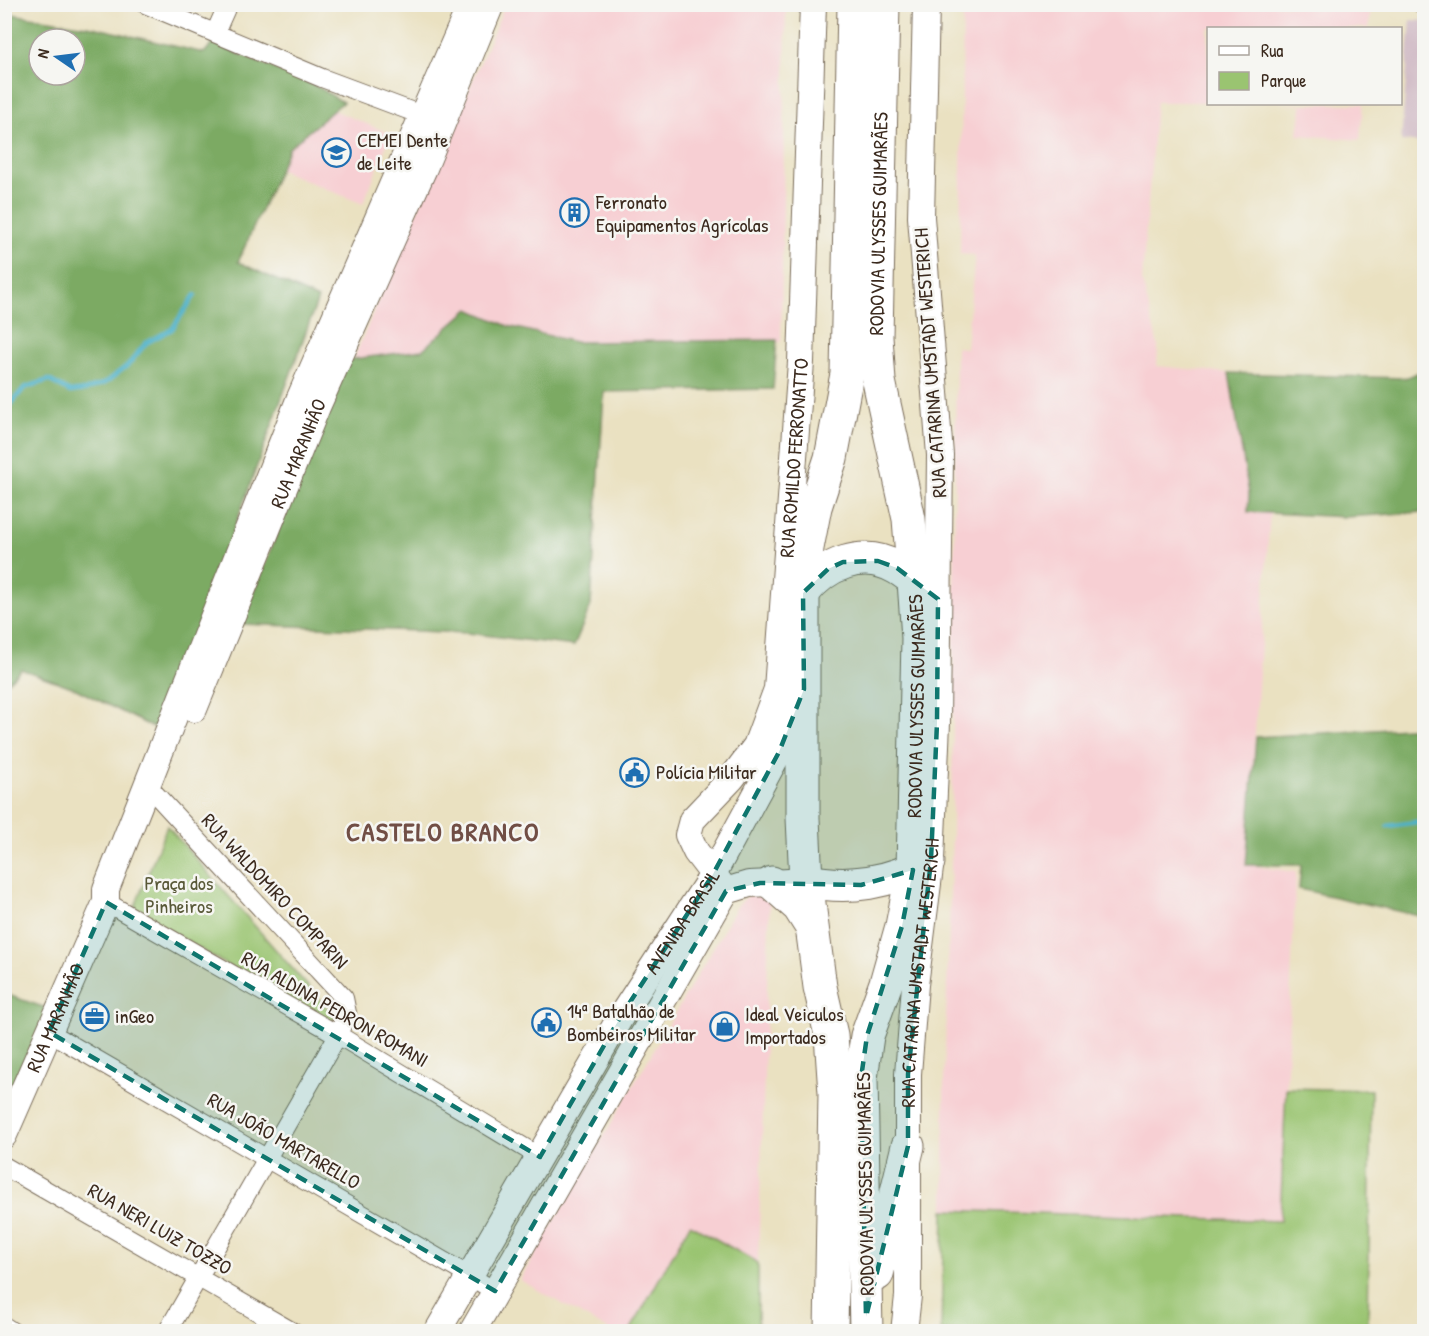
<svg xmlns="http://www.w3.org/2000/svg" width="1429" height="1336" font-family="'Patrick Hand',sans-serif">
	<rect width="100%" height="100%" fill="#f6f6f2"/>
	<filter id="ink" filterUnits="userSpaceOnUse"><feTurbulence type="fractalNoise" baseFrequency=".0167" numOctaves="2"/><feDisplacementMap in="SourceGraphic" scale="12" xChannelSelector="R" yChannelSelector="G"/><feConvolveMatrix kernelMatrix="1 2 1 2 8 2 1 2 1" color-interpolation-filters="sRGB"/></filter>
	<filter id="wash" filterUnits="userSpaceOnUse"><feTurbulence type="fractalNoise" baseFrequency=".008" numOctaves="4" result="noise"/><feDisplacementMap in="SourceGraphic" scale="24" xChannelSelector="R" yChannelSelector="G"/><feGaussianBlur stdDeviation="1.35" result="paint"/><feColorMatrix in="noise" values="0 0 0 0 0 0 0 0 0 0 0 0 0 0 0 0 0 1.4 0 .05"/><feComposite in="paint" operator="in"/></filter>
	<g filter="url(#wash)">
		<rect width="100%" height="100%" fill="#eae1c1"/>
		<g fill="#f7cfd3">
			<path d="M1270,4l101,9 -2,15h-161v74h-52l-14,178 16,66 -1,20 72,7 20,122 -1,17h22l-24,353 50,7 -16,350 -336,-12v-131l8,-241 4,-491 10,1 9,-93 -15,-1 3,-249z"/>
			<path d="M505,5h281l-5,337 -430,23z"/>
			<path d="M309,100l82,34 -28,70 -83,-34z"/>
			<path d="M1278,104h85l-3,36 -62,-5 4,-30z"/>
			<path d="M770,894l-12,369 -68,-38 -60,106h-20l-90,-51 218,-375 10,-9z"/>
		</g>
		<path fill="#d2bdc7" d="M1411,20l13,1v122l-23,-2z"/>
		<g fill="#9ac471" stroke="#6a7748" stroke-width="1.5">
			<path d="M167,826l168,191 -6,10 -195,-118z"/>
			<path d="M1286,1088l85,2 -3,241h-427l3,-121 336,11z"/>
			<path d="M690,1224l68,39v68h-128z"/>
		</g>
		<g fill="#7baa63" stroke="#5b6a40" stroke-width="1.5" fill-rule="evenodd">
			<path d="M5,13l88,14 111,26 9,-10 105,44 25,15 -54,46 -51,114 80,37 -158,432 -88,-44 -51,-18 -16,16zM39,39h36v36h-36z"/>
			<path d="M469,309l39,17 67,16 202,-2 -4,49 -169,3 -13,213 -17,41 -107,-13 -226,-9 105,-264 76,-10z"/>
			<path d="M1424,370v142l-78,5 -98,-5 1,-18 -20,-121 176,5z"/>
			<path d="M1424,727v190l-125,-28 2,-24h-55l10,-128z"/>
			<path d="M5,994l47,16 -47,109z"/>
		</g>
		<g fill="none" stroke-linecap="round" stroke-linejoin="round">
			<g stroke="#4bb1ca" stroke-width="4.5">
				<path d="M4,413l20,-25 25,-8 21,12 16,-2 19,-7 23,-18 18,-22 26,-14 23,-34"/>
				<path d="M1388,826l36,-5"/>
			</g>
		</g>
	</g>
	<g filter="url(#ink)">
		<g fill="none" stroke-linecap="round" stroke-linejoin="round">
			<defs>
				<g id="street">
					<path d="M145,4l177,74 110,41"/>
					<path d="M1422,4l2,1"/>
					<path d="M215,33l13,-29"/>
					<path d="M147,785l197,213 3,15 -9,22 -171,297"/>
					<path d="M106,902l232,133 202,122"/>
					<path d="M49,1032l446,259"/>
					<path d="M4,1166l289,166"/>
					<path d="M4,1326l9,6"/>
				</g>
				<g id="secondary">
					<path id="s1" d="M194,709l123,-302 107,-239 67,-164"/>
					<path id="s2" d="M726,891l-30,-39 -8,-17 4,-15 40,-42 24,-32 21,-57 24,-327 12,-358"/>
					<path id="s3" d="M4,1135l102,-233v-13l193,-489 172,-396"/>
					<path id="s4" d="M437,1332l184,-316 91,-140 67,-124 21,-52"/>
					<path d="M472,1332l254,-441 23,-7 40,-2"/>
					<path id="s5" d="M904,1332l4,-36v-222l7,-89 16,-125 6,-137 3,-268 -19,-238 5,-213"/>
				</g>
				<g id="highway">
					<path d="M803,593c22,-29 60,-45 94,-25 11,6 20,15 30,23"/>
					<path d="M806,881c45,8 82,2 122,-19"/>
					<path d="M772,883l27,24 12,19"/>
					<path d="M877,1274l31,-128"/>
					<path d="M831,1332l4,-239 -4,-58 -11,-48 -14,-106 -3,-63v-225l4,-45 8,-41 16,-49 16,-84 7,-370"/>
					<path id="s6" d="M866,1332l-5,-254 6,-42 19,-53 16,-57 11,-56 5,-232 -4,-57 -5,-62 -30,-138 -3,-44 7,-333"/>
				</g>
			</defs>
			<use href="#street" stroke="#786a57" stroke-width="20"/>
			<use href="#secondary" stroke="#786a57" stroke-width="28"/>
			<use href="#highway" stroke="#786a57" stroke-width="35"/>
			<use href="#street" stroke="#fff" stroke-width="18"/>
			<use href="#secondary" stroke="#fff" stroke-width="26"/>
			<use href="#highway" stroke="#fff" stroke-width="33"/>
		</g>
	</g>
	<path fill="#0f766e" fill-opacity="0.2" stroke="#0f766e" stroke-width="4.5" stroke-dasharray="12 8" stroke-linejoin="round" d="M878,561l19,7 41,31 -1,124 -6,137 -23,214v72l-42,171 -5,-239 6,-42 35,-110 11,-56 -52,15 -101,-2 -34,8 -231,400 -446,-259 57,-130 434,255 81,-141 91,-140 67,-124 25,-63 -1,-96 25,-24 15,-7z"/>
	<defs>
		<symbol id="school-ring" viewBox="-11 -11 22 22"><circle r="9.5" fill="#f6f6f2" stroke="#1f6fb2" stroke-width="1.5"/><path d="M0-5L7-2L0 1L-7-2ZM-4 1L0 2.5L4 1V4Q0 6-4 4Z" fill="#1f6fb2"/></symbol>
		<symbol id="building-ring" viewBox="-11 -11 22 22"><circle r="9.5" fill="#f6f6f2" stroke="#1f6fb2" stroke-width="1.5"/><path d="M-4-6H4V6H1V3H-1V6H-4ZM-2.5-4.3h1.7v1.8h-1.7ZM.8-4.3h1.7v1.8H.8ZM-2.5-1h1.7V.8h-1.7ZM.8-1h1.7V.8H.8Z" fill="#1f6fb2"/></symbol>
		<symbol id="civic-ring" viewBox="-11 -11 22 22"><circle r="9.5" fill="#f6f6f2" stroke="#1f6fb2" stroke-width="1.5"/><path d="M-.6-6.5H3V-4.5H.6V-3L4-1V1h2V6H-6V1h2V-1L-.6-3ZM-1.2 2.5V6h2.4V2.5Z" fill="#1f6fb2"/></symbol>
		<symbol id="office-ring" viewBox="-11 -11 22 22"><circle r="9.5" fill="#f6f6f2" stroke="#1f6fb2" stroke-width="1.5"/><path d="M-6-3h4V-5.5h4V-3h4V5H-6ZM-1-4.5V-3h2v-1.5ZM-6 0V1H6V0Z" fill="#1f6fb2"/></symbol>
		<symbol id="shop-ring" viewBox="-11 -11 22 22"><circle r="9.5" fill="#f6f6f2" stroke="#1f6fb2" stroke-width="1.5"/><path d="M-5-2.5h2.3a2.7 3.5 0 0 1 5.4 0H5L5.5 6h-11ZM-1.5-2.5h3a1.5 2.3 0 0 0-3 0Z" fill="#1f6fb2"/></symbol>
	</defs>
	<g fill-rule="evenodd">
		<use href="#school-ring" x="320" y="136" width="33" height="33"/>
		<use href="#building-ring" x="558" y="196" width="33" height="33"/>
		<use href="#civic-ring" x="618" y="756" width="33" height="33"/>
		<use href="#office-ring" x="78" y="1000" width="33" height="33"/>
		<use href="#civic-ring" x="530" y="1006" width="33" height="33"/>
		<use href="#shop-ring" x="708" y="1010" width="33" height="33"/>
	</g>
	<g text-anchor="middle" stroke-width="5" stroke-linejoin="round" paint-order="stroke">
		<g font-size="20" fill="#3b2a1e" stroke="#f6f6f2" text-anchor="start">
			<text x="357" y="147">CEMEI Dente<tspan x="357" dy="23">de Leite</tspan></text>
			<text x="596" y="209">Ferronato<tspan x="596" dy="23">Equipamentos Agrícolas</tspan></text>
			<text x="656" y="779">Polícia Militar</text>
			<text x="567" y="1018">14ª Batalhão de<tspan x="567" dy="23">Bombeiros Militar</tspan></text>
			<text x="745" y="1021">Ideal Veiculos<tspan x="745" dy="23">Importados</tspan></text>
			<text x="115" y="1023">inGeo</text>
		</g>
		<g font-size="20" fill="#3b2a1e" stroke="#f6f6f2">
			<text dy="7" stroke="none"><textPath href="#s6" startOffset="1119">RODOVIA ULYSSES GUIMARÃES</textPath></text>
			<text transform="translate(930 363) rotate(-94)" y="7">RUA CATARINA UMSTADT WESTERICH</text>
			<text dy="7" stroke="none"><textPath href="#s1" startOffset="276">RUA MARANHÃO</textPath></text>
			<text dy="7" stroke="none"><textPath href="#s2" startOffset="474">RUA ROMILDO FERRONATTO</textPath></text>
			<text dy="7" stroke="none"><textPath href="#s6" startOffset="633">RODOVIA ULYSSES GUIMARÃES</textPath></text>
			<text transform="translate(275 891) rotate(47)" y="7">RUA WALDOMIRO COMPARIN</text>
			<text dy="7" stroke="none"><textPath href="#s4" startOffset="478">AVENIDA BRASIL</textPath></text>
			<text dy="7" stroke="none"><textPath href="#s5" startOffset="360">RUA CATARINA UMSTADT WESTERICH</textPath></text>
			<text transform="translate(335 1009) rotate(30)" y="7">RUA ALDINA PEDRON ROMANI</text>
			<text dy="7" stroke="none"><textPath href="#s3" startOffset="128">RUA MARANHÃO</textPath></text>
			<text transform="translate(284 1141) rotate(30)" y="7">RUA JOÃO MARTARELLO</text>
			<text transform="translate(865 1184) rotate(-91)" y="7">RODOVIA ULYSSES GUIMARÃES</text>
			<text transform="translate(160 1229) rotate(30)" y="7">RUA NERI LUIZ TOZZO</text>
		</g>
		<g font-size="20" fill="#585837" stroke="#f6f6f2">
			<text x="179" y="890">Praça dos<tspan x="179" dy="23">Pinheiros</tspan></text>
		</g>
		<g font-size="26" font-weight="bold" letter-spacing="1.5" fill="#714e45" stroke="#f6f6f2">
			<text x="443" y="841">CASTELO BRANCO</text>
		</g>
	</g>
	<rect width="1429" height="1336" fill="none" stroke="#f6f6f2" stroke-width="24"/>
	<rect x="1207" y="27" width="195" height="78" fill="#f6f6f2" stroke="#aba49d" stroke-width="1.5"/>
	<rect x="1219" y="46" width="30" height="9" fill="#ffffff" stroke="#aba49d" stroke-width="1.5"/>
	<text x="1261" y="57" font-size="18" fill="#3b2a1e">Rua</text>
	<rect x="1219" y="72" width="30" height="18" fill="#9ac471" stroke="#aba49d" stroke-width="1.5"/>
	<text x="1261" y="87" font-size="18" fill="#3b2a1e">Parque</text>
	<g transform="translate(57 57) rotate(284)"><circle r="28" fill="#f6f6f2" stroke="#aba49d" stroke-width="1.5"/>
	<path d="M0-4.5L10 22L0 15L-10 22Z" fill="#1f6fb2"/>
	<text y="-9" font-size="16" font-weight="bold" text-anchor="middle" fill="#3b2a1e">N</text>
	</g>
</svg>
